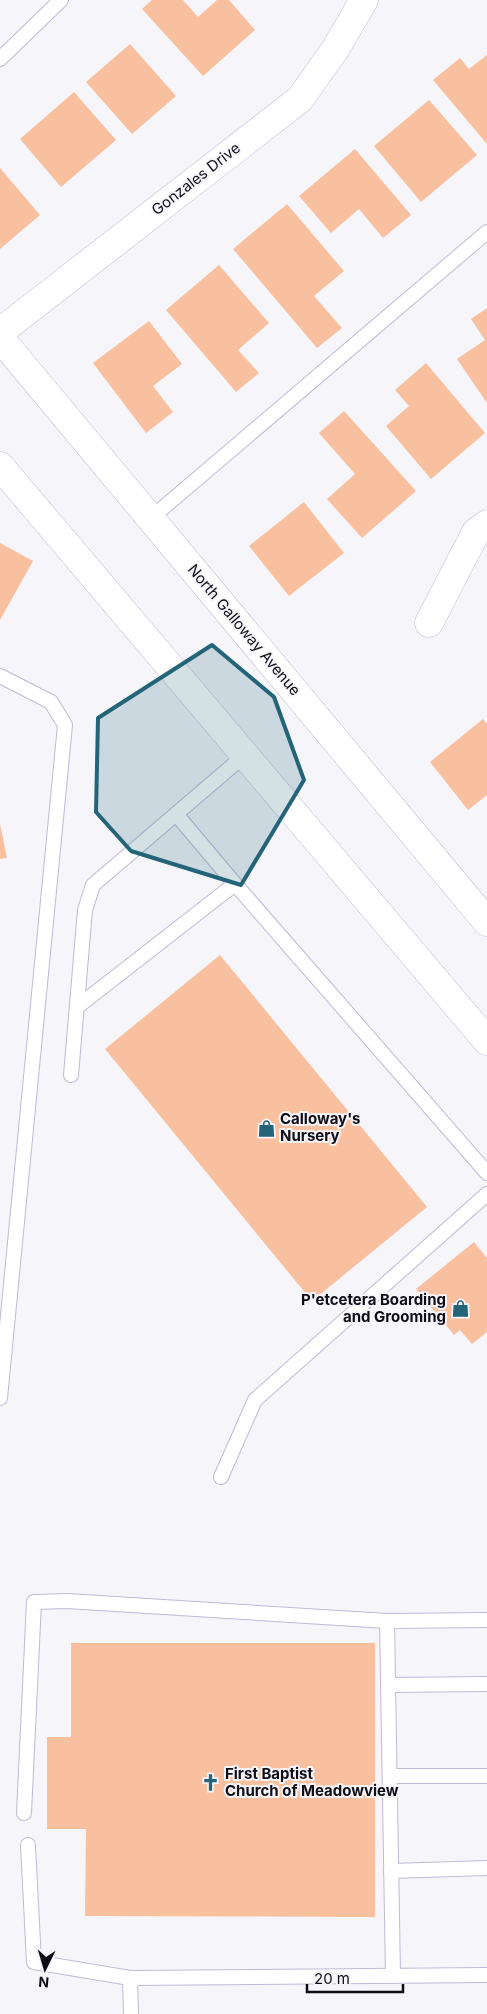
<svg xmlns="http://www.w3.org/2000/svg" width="487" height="2014" font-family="Inter,sans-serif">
	<rect width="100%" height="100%" fill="#f6f5fa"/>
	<g fill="#f8c09e">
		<path d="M152,0h31l15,17 19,-17h12l26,30 -52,46 -61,-67z"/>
		<path d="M130,44l46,52 -44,38 -46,-52z"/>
		<path d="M487,55v89l-54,-64 27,-22 9,11z"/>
		<path d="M74,92l42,48 -55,47 -41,-48z"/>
		<path d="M429,100l48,55 -56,47 -47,-56z"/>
		<path d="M355,149l56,66 -28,23 -24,-29 -28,24 -32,-37z"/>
		<path d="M0,168l40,47 -40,34z"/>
		<path d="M287,204l57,67 -30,25 28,32 -25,20 -84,-99z"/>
		<path d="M219,265l50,58 -31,27 21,23 -23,19 -70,-82z"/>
		<path d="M487,308v95l-30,-44 28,-19 -14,-21z"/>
		<path d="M149,321l33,43 -29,22 20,26 -27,21 -53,-70z"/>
		<path d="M426,363l59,70 -54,46 -45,-53 23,-20 -14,-16z"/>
		<path d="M344,411l72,80 -54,47 -35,-39 28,-25 -36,-41z"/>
		<path d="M304,502l40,51 -55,43 -40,-50z"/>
		<path d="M0,543l33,18 -33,59z"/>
		<path d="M483,719l4,5v71l-19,15 -38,-48z"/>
		<path d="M0,824l7,34 -7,1z"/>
		<path d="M220,955l207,252 -115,94 -207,-252z"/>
		<path d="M474,1242l13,16v74l-15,12 -12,-14 -6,5 -38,-46z"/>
		<path d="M71,1643h304v274l-290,-1 1,-87h-39v-92h24z"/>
	</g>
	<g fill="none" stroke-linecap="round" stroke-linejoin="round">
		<defs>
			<g id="lane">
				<path d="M0,59l61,-59"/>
				<path d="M150,519l337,-287"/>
				<path d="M0,676l51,26 14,23 -65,673"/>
				<path d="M176,814l59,70"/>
				<path d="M77,1007l158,-123 252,289"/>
				<path d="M71,1075l14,-165 8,-25 152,-130"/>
				<path d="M221,1477l34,-77 232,-206"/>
				<path d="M387,1621l100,-1"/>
				<path d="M388,1685l99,-1"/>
				<path d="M390,1776h97"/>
				<path d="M24,1813l10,-211 33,-1 320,20 6,355"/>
				<path d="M28,1845l6,117 96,16"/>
				<path d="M391,1871l96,-3"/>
				<path d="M131,2014l-1,-36 357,-3"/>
			</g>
			<g id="street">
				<path d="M0,332l300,-233 36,-51 28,-48"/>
				<path d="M429,623l47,-91 11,-8"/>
			</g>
			<g id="secondary">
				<path d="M0,338l487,584"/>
				<path d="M0,466l487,575"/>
			</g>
		</defs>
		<use href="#lane" stroke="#c0bad5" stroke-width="16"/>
		<use href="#street" stroke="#c0bad5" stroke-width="29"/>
		<use href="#secondary" stroke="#c0bad5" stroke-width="29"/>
		<use href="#lane" stroke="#fff" stroke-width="14"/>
		<use href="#street" stroke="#fff" stroke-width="28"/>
		<use href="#secondary" stroke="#fff" stroke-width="28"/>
	</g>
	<path fill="#246479" fill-opacity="0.2" stroke="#246479" stroke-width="4" stroke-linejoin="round" d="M212,645l62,52 30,83 -63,105 -110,-34 -35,-39 2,-94z"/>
	<defs>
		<symbol id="shop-bare" viewBox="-9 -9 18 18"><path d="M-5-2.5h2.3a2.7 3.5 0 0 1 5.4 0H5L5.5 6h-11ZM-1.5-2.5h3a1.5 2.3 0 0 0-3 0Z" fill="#246479" stroke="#f6f5fa" stroke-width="2.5" paint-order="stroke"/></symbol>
		<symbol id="church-bare" viewBox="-9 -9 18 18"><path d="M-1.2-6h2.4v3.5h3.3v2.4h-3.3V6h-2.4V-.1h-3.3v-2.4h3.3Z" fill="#246479" stroke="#f6f5fa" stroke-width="2.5" paint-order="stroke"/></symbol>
	</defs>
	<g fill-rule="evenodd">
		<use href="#shop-bare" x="254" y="1116" width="25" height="25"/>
		<use href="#shop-bare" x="448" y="1296" width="25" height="25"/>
		<use href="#church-bare" x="198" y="1770" width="25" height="25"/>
	</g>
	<g text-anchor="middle" stroke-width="4" stroke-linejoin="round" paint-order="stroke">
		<g font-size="15" fill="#0e0c15" stroke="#f6f5fa">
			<text transform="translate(196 179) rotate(-38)" y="5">Gonzales Drive</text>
			<text transform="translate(244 630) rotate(50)" y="5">North Galloway Avenue</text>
		</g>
		<g font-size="15" font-weight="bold" fill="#0e0c15" stroke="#f6f5fa" text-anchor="start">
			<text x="280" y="1124">Calloway's<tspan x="280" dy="17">Nursery</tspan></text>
			<text x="446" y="1305" text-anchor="end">P'etcetera Boarding<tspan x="446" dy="17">and Grooming</tspan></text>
			<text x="225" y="1779">First Baptist<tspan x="225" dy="17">Church of Meadowview</tspan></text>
		</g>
	</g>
	<g transform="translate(45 1969) rotate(185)" stroke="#f6f5fa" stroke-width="4" paint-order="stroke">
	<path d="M0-4L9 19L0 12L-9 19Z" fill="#0e0c15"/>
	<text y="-8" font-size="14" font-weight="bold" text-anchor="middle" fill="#0e0c15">N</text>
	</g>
	<path d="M307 1984v8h96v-8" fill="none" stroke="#0e0c15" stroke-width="2.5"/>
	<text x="314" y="1984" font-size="15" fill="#0e0c15" stroke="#f6f5fa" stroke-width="4" paint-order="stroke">20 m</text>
</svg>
